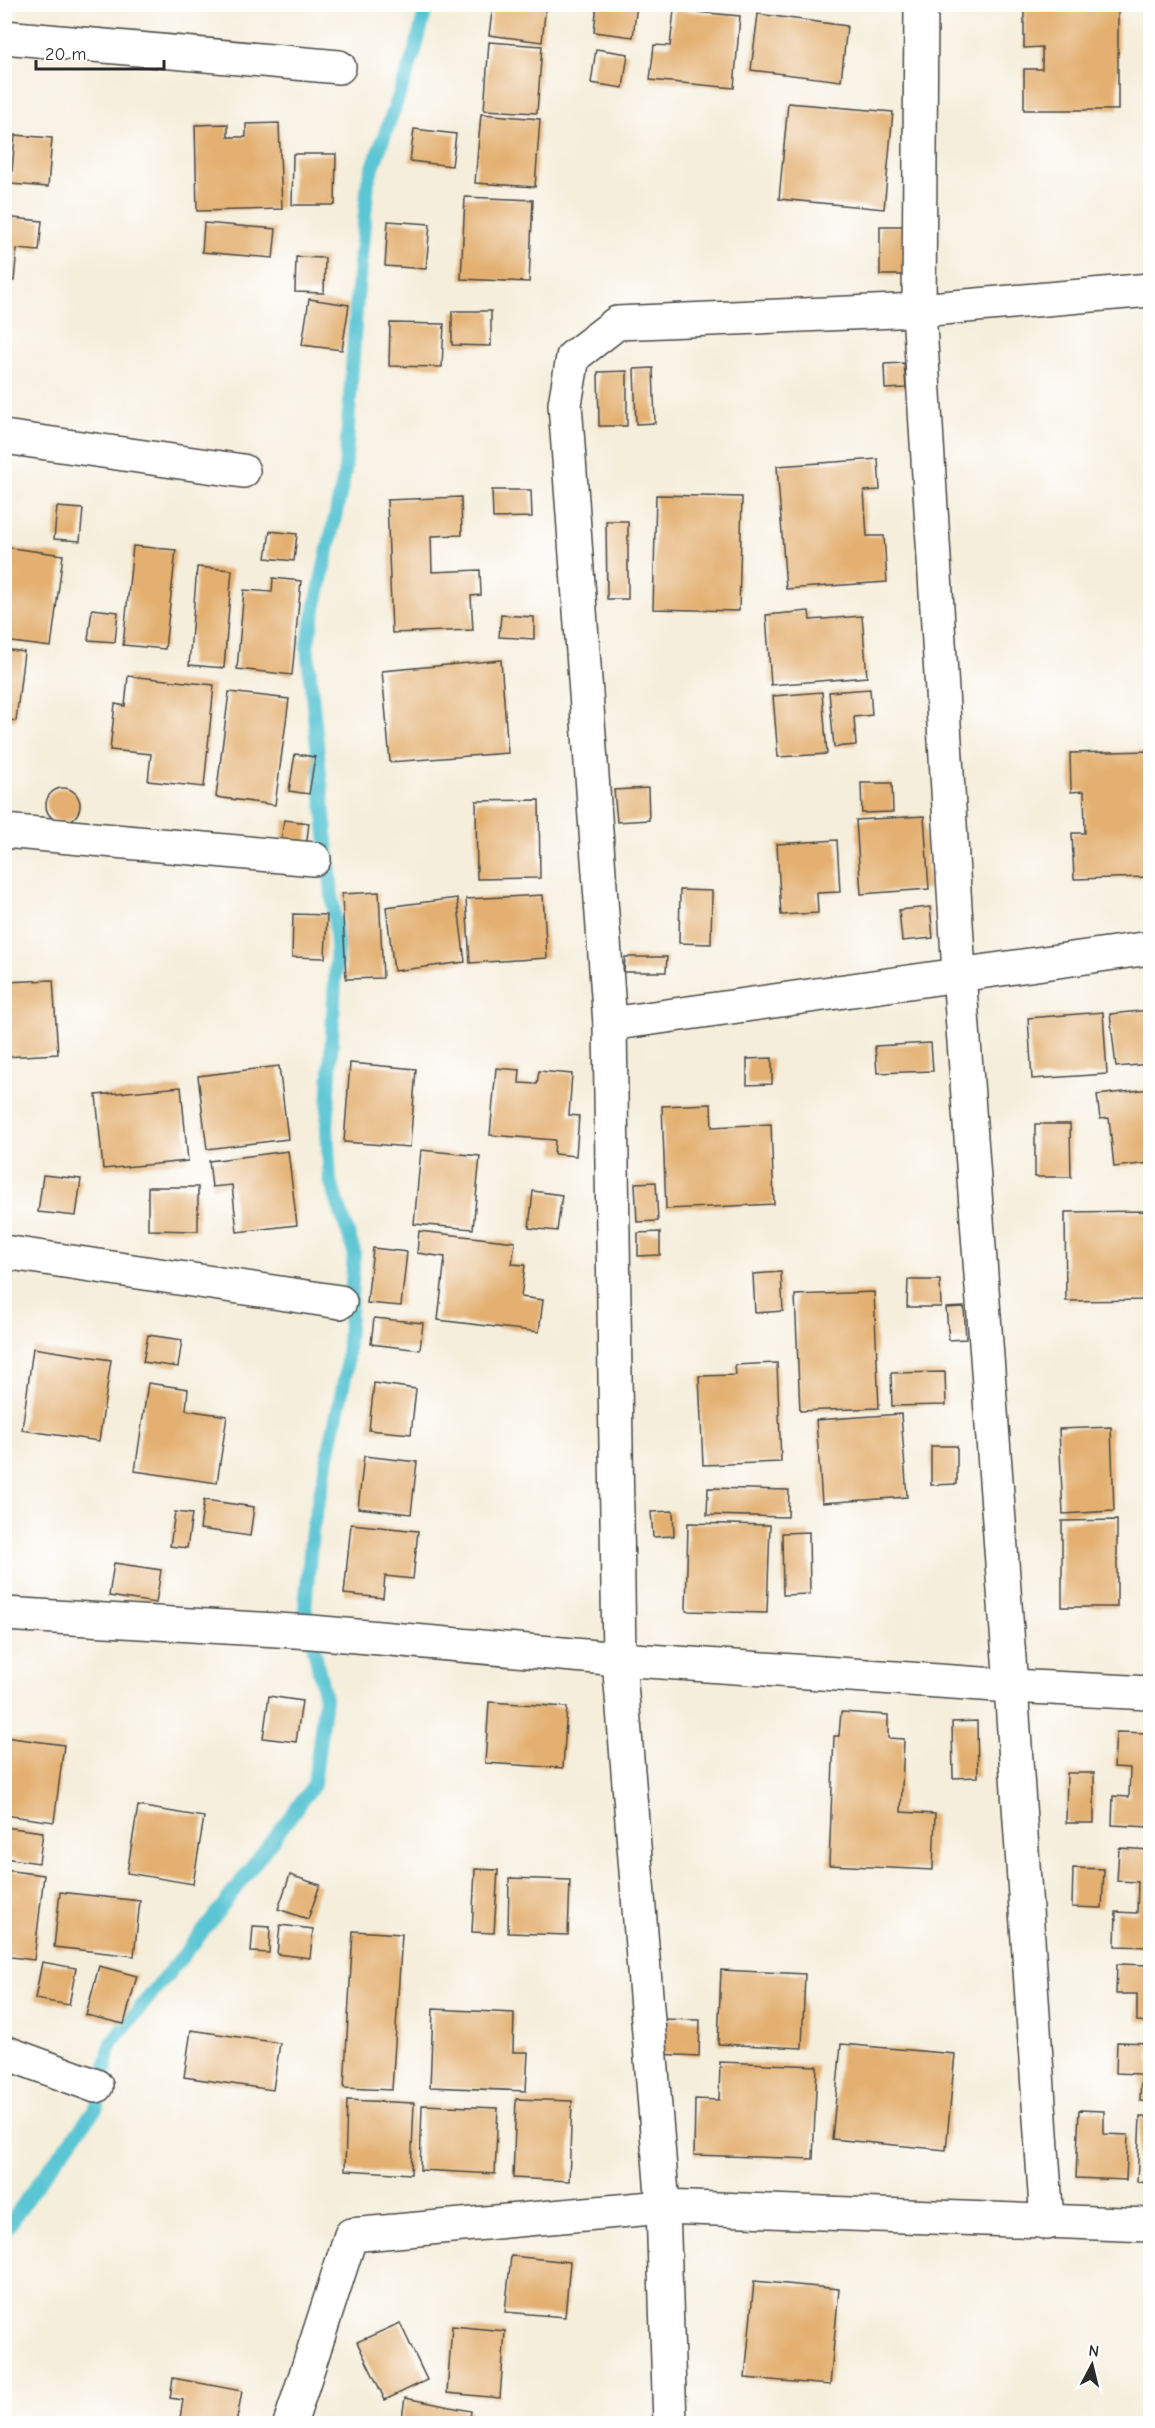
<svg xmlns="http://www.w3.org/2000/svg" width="1155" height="2428" font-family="'Comic Neue',sans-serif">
	<rect width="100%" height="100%" fill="#fff"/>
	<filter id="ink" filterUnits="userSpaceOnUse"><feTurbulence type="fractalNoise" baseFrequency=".0167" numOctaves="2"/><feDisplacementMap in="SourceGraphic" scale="12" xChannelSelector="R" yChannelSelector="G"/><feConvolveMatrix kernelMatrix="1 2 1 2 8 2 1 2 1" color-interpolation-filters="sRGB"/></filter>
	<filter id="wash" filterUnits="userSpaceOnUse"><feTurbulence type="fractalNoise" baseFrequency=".008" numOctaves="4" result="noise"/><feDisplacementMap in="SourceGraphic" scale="24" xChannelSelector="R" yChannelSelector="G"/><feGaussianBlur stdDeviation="1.35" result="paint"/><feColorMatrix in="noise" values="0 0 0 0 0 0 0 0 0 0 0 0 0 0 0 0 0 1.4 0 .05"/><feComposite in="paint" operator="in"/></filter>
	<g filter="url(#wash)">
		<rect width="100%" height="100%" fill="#f5eedb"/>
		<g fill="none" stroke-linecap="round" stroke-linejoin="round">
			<path stroke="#5ac5d3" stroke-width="14" d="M4,2233l28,-42 65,-84 14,-64 94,-114 109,-144 11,-87 -20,-91 7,-76 34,-159 8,-121 -24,-71 -3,-52 10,-185 -30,-298 38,-173 11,-163 12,-128 47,-130 12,-47"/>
		</g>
		<g id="blocks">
			<g fill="#e3b071">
				<path d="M493,4h53l-4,38 -53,-7z"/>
				<path d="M597,4h40l-4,33 -39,-5z"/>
				<path d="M1024,9h94v101h-94v-41h18v-22l-18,1z"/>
				<path d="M674,10l66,6 -6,72 -84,-8 4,-35 16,1z"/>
				<path d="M758,14l89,12 -6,55 -90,-11z"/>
				<path d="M489,42l53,4 -5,67 -53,-3z"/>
				<path d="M596,49l32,5 -5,34 -32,-5z"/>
				<path d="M788,103l105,9 -9,97 -105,-10z"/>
				<path d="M481,114l59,5 -5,68 -60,-4z"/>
				<path d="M4,121h5l-3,47h-2z"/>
				<path d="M279,123l3,86 -85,2 -2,-86 33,-1v13h18v-13z"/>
				<path d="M414,129l42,5 -4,32 -42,-5z"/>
				<path d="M15,135l37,3 -4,49 -37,-3z"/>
				<path d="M293,154h43l-1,51h-43z"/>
				<path d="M465,197l68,3 -4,82 -68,-3z"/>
				<path d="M4,217l38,4 -3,30 -22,-2 -3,32 -7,-1 -1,7z"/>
				<path d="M388,221l42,3 -4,45 -41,-3z"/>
				<path d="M204,223l72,6 -3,29 -71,-6z"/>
				<rect x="880" y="226" width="24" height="49"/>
				<path d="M296,257l29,1 -1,35 -29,-1z"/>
				<path d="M309,299l40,6 -7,45 -40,-5z"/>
				<path d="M452,311h39v35l-39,-1z"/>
				<path d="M390,323l54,1 -2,43 -53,-1z"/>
				<path d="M904,363l2,25 -21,1 -1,-25z"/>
				<path d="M653,368l2,55 -19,1 -2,-55z"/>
				<path d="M627,371v55h-28l-1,-54z"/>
				<path d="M878,459l2,31 -16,1 3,45h17l3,46 -101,7 -9,-123z"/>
				<path d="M492,490h39l1,27 -39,1z"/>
				<path d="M656,495l86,2 -3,114 -86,-2z"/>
				<path d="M461,497l1,38 -31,1 1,36 48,-2 1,25 -10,1 2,34 -81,3 -5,-133z"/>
				<path d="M57,507l26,2 -3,32 -26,-2z"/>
				<path d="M606,521h22v78h-21z"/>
				<path d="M270,531l27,3 -3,27 -28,-3z"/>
				<path d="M133,546l43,4 -11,99 -42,-4z"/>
				<path d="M4,547l59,8 -12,92 -47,-6z"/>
				<path d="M197,567l35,3 -8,98 -35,-3z"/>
				<path d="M273,578l28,3 -9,94 -55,-6 7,-79 28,2z"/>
				<path d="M92,609l26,3 -3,30 -27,-2z"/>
				<path d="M809,611l1,9 52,-4 5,61 -96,8 -5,-70z"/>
				<path d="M501,615l33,2v22l-35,-2z"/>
				<path d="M4,649l20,3 -8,69 -12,-2z"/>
				<path d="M501,660l7,93 -118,9 -8,-91z"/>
				<path d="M128,676l86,9 -10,102 -56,-6 3,-27 -41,-4 5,-46 10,2z"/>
				<path d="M870,689l2,26 -18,2 2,28 -22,2 -5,-55z"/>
				<path d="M229,692l60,7 -14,106 -59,-8z"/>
				<path d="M822,692l5,62 -49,3 -5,-61z"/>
				<path d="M1150,751v126l-76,2 -2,-46h13l-1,-42 -13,1 -1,-39z"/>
				<path d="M295,754l20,3 -6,37 -20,-3z"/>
				<path d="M861,783h31l1,29 -31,1z"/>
				<path d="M648,788l1,32 -32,2 -3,-32z"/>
				<circle cx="63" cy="805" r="17"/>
				<path d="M539,800l1,78 -63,1 -1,-78z"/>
				<path d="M924,816l5,73 -68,5 -5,-74z"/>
				<path d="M284,820l25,3 -4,34 -26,-3z"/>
				<path d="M837,840l3,52 -23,1 1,20 -37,2 -4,-71z"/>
				<path d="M680,890l32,1 -1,53 -32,-1z"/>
				<path d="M379,892l4,86 -37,1 -4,-85z"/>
				<path d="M543,895l4,63 -77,5 -4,-64z"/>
				<path d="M457,898l8,64 -71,9 -8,-64z"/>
				<path d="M930,907l3,31 -31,3 -3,-31z"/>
				<path d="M293,914l34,1 -2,43 -33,-1z"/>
				<path d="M625,957h42l-1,15h-42z"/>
				<path d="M53,980l5,74 -54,3v-75z"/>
				<path d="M1150,1010v54l-34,3 -6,-53z"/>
				<path d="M1103,1012l4,62 -75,5 -4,-61z"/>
				<path d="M931,1043l2,28 -56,2 -2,-27z"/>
				<path d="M772,1058v26l-25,1v-26z"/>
				<path d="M350,1063l66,6 -6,78 -66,-5z"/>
				<path d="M279,1066l9,73 -81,10 -9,-73z"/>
				<path d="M496,1068l24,2 -1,13 18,1 2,-13 33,3 -3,41 10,1 -3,40 -22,-2 1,-14 -65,-5z"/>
				<path d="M181,1087l7,74 -85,8 -7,-74z"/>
				<path d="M1150,1089v74l-36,4 -5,-49 -9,1 -3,-24z"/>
				<path d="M711,1104l1,23 59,-3 3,80 -108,5 -4,-103z"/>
				<path d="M1035,1124h35l1,53h-36z"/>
				<path d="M421,1150l59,6 -7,73 -59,-5z"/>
				<path d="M288,1151l9,74 -60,7 -5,-47 -20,2 -3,-26z"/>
				<path d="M43,1175l38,4 -5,37 -38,-4z"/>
				<path d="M656,1182l2,39 -21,1 -2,-39z"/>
				<path d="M148,1187h50v44l-50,-1z"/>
				<path d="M533,1191l29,4 -5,36 -28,-3z"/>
				<path d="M1150,1211v89l-84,1 -1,-89z"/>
				<path d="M419,1231l96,11 -3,22 13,1 -4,32 22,3 -4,32 -101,-12 7,-63 -28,-4z"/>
				<path d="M660,1232v23l-22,1v-23z"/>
				<path d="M373,1248l34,4 -6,54 -34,-3z"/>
				<path d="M781,1272l2,39 -28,2 -2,-39z"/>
				<path d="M908,1280h32l1,27h-34z"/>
				<path d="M874,1292l5,116 -79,3 -5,-116z"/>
				<path d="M964,1307l2,32 -17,1 -3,-32z"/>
				<path d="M374,1318l49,5 -3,27 -49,-6z"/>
				<path d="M148,1335l34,5 -4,27 -35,-5z"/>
				<path d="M33,1348l78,12 -12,81 -77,-11z"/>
				<path d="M777,1363l4,99 -78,3 -4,-89 37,-1 -1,-10z"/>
				<path d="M945,1372l1,33 -54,1 -1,-33z"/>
				<path d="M148,1383l40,6 -2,21 41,6 -10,67 -82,-12z"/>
				<path d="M374,1383l42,6 -5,45 -42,-4z"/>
				<path d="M901,1414l6,83 -85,6 -6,-83z"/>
				<path d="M1111,1427l3,84 -51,3 -4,-85z"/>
				<path d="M1147,1430h3v38h-1z"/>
				<path d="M931,1446h26v38l-26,1z"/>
				<path d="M364,1456l53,6 -6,52 -53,-6z"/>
				<path d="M708,1488l81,2 -1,27 -81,-2z"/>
				<path d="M204,1500l50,7 -4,29 -50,-7z"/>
				<path d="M673,1511l1,25 -21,1 -2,-25z"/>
				<path d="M175,1512l17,2 -5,34 -17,-2z"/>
				<path d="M1117,1520v87h-55v-86z"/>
				<path d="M688,1523l82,2 -3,88 -81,-2z"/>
				<path d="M351,1524l67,7 -5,48 -28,-3 -2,22 -39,-4z"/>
				<path d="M809,1532l1,62 -27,1 -1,-62z"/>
				<path d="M114,1563l47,7 -5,33 -47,-7z"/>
				<path d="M269,1696l33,5 -6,41 -33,-4z"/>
				<path d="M489,1702l78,5 -4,61 -78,-5z"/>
				<path d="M841,1712l47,3v23l16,1 -3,73 34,2 -2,56 -104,-5 5,-129h5z"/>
				<path d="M977,1721l1,56 -25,1 -1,-56z"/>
				<path d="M1116,1732l34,1v94l-38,-2 1,-29 16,1 1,-29 -16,-1z"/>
				<path d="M4,1737l60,8 -10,77 -50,-7z"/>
				<path d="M1067,1773h27v50h-28z"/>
				<path d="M138,1806l66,11 -11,67 -66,-11z"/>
				<path d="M4,1827l39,5 -4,31 -35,-5z"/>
				<path d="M1119,1848l31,2v97l-35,-1 1,-34 21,1 1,-31 -21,-1z"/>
				<path d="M1073,1868l31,1 -2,39 -30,-1z"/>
				<path d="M475,1869l23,1 -4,63 -22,-1z"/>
				<path d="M4,1870l40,5 -10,85 -30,-4z"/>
				<path d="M290,1875l30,10 -12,34 -30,-10z"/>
				<path d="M509,1878l61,2 -2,55 -60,-2z"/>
				<path d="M60,1892l80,9 -6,55 -80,-9z"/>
				<path d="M280,1925l33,4 -3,29 -33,-4z"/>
				<path d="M253,1926l17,1 -1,26 -18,-1z"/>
				<path d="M353,1931l49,3 -10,156 -48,-2z"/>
				<path d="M42,1962l34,6 -7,37 -34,-6z"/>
				<path d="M1117,1964l33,1v57l-13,-1v-27h-21z"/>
				<path d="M99,1966l38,10 -13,48 -38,-9z"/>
				<path d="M721,1970l84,4 -3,74 -84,-4z"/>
				<path d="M433,2009l81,4 -1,39h15l-2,39 -96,-4z"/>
				<path d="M659,2019l41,1 -1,36 -42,-2z"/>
				<path d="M191,2030l89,13 -7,47 -89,-13z"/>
				<path d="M1117,2042l33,1v59l-10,-1 1,-27 -25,-1z"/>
				<path d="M841,2044l114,10 -9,96 -114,-11z"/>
				<path d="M720,2062l97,4 -4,93 -119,-4 1,-56 24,1z"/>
				<path d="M516,2099l56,2 -3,80 -56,-3z"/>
				<path d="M347,2100l67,3 -3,71 -66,-4z"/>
				<path d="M422,2105l76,3 -3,66 -75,-4z"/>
				<path d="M1079,2110l25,1v23l24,1 -2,45 -50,-2z"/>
				<path d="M1140,2117h10v66l-13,-1z"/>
				<path d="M511,2256l59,6 -5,55 -60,-5z"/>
				<path d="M754,2281l85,8 -9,96 -85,-7z"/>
				<path d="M400,2323l27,57 -42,20 -28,-58z"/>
				<path d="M452,2326l53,5 -5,67 -53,-5z"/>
				<path d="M173,2378l69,13 -6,33h-57l4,-24 -13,-2z"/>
				<path d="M405,2398l66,13 -2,13h-68z"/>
			</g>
		</g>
	</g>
	<g filter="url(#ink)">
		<use href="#blocks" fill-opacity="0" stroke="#494845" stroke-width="1.5"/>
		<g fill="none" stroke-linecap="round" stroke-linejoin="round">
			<defs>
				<g id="street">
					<path d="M921,4l-2,306 40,663 52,713 36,537"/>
					<path d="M4,37l335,30"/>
					<path d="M4,437l239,34"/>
					<path d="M4,831l310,28"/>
					<path d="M610,1024l540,-76"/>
					<path d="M4,1252l336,50"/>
					<path d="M4,1614l307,18 308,27 392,27 139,7"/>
					<path d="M4,2052l92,34"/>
					<path d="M290,2424l61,-189 312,-28 487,18"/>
					<path d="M670,2424l-7,-217 -44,-548 -9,-635 -45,-620 8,-47 44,-34 302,-13 231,-20"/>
				</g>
			</defs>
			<use href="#street" stroke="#494845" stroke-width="36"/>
			<use href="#street" stroke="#fff" stroke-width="33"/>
		</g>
	</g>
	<rect width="1155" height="2428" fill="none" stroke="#fff" stroke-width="24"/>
	<g transform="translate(1092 2365) rotate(7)" stroke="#ffffff" stroke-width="4.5" paint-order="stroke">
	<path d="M0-4.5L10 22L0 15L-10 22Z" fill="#2b2b2b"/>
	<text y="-9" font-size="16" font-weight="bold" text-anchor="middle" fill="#2b2b2b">N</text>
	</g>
	<path d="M36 60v9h128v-9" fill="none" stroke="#2b2b2b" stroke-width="3"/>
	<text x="45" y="60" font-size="18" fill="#2b2b2b" stroke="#ffffff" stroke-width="4.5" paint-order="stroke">20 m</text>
</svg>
